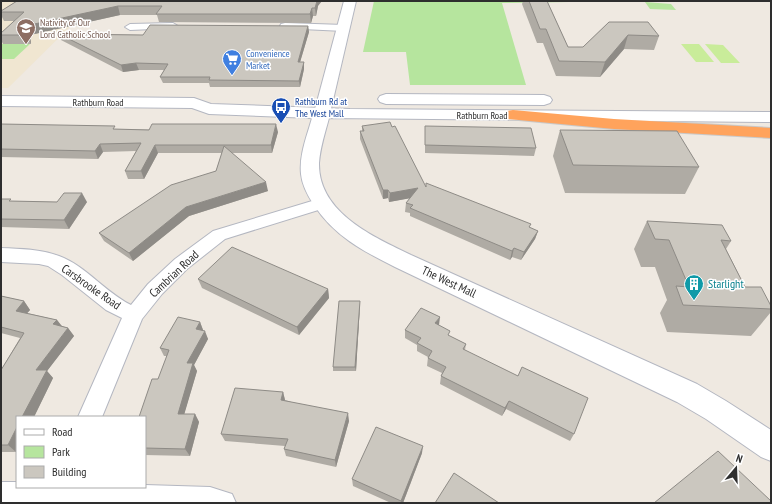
<svg xmlns="http://www.w3.org/2000/svg" width="772" height="504" font-family="'PT Sans Narrow',sans-serif">
	<rect width="100%" height="100%" fill="#efe9e1"/>
	<path fill="#f0e6d1" d="M1,1h95l-88,87h-7z"/>
	<g fill="#b6e59e">
		<path d="M374,1h195v1l-67,1 24,82h-116l-4,-33h-43z"/>
		<path d="M645,2l26,2 5,6 -26,-1z"/>
		<path d="M1,44h29l-16,15h-13z"/>
	</g>
	<g fill="#c9ec9a">
		<path d="M681,44h18l15,18h-18z"/>
		<path d="M705,44l18,1 17,18h-19z"/>
	</g>
	<g fill="none" stroke-linecap="round" stroke-linejoin="round">
		<defs>
			<g id="minor">
				<path d="M173,23l5,3 -1,2 -47,2 -5,-3 5,-3z"/>
				<path d="M285,23l59,2 5,3 -5,3 -63,-3 -1,-2 1,-2z"/>
				<path d="M322,198l6,1 2,4 -2,4 -103,32 -38,30 -25,25 -20,25 -40,98h-24l44,-99 -16,-8 -44,-35 -14,-9 -9,-2 -38,-2v-14c20,1 40,1 58,8 27,10 46,36 72,49l17,-21 27,-25 38,-28z"/>
				<path d="M1,482h16v5h128v-2l65,2 22,7 4,9h-235z"/>
			</g>
			<path id="tertiary" d="M344,1h12l-26,112 -2,4 -6,1 -6,-1 -2,-4z"/>
			<g id="secondary">
				<path d="M386,94l158,1 6,2 2,3 -2,3 -6,2 -158,-1 -6,-2 -2,-3 2,-3z"/>
				<path d="M1,96l193,2 17,6 139,5 421,3v10l-442,-4c-4,15 -9,30 -10,45 -1,50 55,74 92,92l286,129 29,17 45,29v31l-10,-4 -55,-38 -29,-17 -282,-135c-32,-16 -61,-31 -81,-62 -6,-9 -12,-20 -13,-31 -2,-19 6,-38 11,-56l-103,-4 -17,-6 -191,-2z"/>
			</g>
			<path id="motorway" d="M513,110l101,9 157,9v10l-157,-9 -107,-10 -2,-4 2,-4z"/>
		</defs>
		<use href="#minor" stroke="#b4b7c1" stroke-width="2"/>
		<use href="#tertiary" stroke="#b4b7c1" stroke-width="2"/>
		<use href="#secondary" stroke="#b4b7c1" stroke-width="2"/>
		<use href="#motorway" stroke="#c9c9c9" stroke-width="2"/>
		<use href="#minor" fill="#fff" fill-rule="evenodd"/>
		<use href="#tertiary" fill="#fff" fill-rule="evenodd"/>
		<use href="#secondary" fill="#fff" fill-rule="evenodd"/>
		<use href="#motorway" fill="#ffa35c" fill-rule="evenodd"/>
	</g>
	<g fill="#afaba4">
		<path d="M17,1l301,5 -2,10h-3l-2,7 -152,-1 -2,-7h-37l-90,20 1,9h-28l-2,-4v-7l13,-12h-10l-3,-6v-4z"/>
		<path d="M523,1h24l21,46h15l26,-25 50,14 -5,14 -30,-1 -24,28 -44,-1 -13,-33h-6l-15,-39z"/>
		<path d="M308,26l1,6 -9,30h4v7l-4,18h-90l-1,-4h-46l-3,-6 4,-7h-25l-16,2 -62,-32 -2,-6 84,1z"/>
		<path d="M1,124l115,5 162,3 -6,21h-40l36,38 -79,25 -56,45 -29,-20 -5,-8 117,-62 6,-18h-64l-14,26h-16l-3,-8 11,-20 -33,1 -5,7 -97,-2z"/>
		<path d="M362,126l64,61 112,44 -3,8 -14,21 -9,-3 -2,3 -100,-44v-3l-5,-1 1,-9 4,-5 -21,4 -1,-4 -5,1 -23,-60v-8h2z"/>
		<path d="M425,126l111,22 -2,8 -109,-3z"/>
		<path d="M560,130l139,37 -14,27 -120,-1 -12,-37z"/>
		<path d="M1,199l11,2 45,1h30l-18,27 -68,-2z"/>
		<path d="M647,221l84,20 -5,8 19,38 26,19v6l-20,24 -84,-4 -7,-19 7,-13 -12,-33h-14l-7,-18z"/>
		<path d="M198,279l130,10 1,9 -30,37 -97,-47z"/>
		<path d="M1,296l23,5 6,9 -3,3 30,7 5,6 6,2 6,8 -27,35 6,7 -19,39h-17l-1,35h-15v-82l19,-32 -19,-5z"/>
		<path d="M360,305l-4,66h-23v-4z"/>
		<path d="M200,322l3,8 5,9 -14,26 3,6 -13,43h11l4,8 -9,34 -45,-1v-38l22,-61h-3l-4,-8z"/>
		<path d="M439,325l10,11 17,8 -1,6 109,84 -4,7 -64,-32 -4,7 -62,-32 1,-8 1,-3 -15,-7 1,-9 -11,-6v-6l-12,-7v-8z"/>
		<path d="M283,392l2,8 64,21 -13,46 -50,-11 -2,-7 1,-3 -60,-5 -4,-7z"/>
		<path d="M422,453l-19,50h-12l-38,-17 -1,-7z"/>
	</g>
	<g fill="#8e8b86">
		<path d="M317,1h5l-4,5 -2,10 -1,-8z"/>
		<path d="M118,6l2,9 -90,20 1,9 -5,-9 -1,-9z"/>
		<path d="M312,8l1,8 -2,7 -1,-9z"/>
		<path d="M308,26l1,6 -11,37v-7z"/>
		<path d="M628,35l-4,14 -24,28 5,-15z"/>
		<path d="M304,62v7l-4,18 -1,-6z"/>
		<path d="M136,63l3,7 -16,2 -2,-7z"/>
		<path d="M276,124l2,8 -6,21 -1,-8z"/>
		<path d="M100,144l3,8 -5,7 -3,-8z"/>
		<path d="M155,145l3,8 -14,26 -3,-8z"/>
		<path d="M266,182l2,9 -79,25 -56,45 -4,-8 57,-46z"/>
		<path d="M418,188l-1,9 -28,5 1,-9z"/>
		<path d="M383,190h5v8l-5,1z"/>
		<path d="M82,193l5,9 -18,27 -5,-9z"/>
		<path d="M538,231l-3,8 -14,21 3,-8z"/>
		<path d="M514,248l-2,9 -2,3 2,-9z"/>
		<path d="M328,289l1,9 -30,37 -2,-8z"/>
		<path d="M24,301l6,9 -8,9 -6,-8z"/>
		<path d="M360,301v4l-4,66 -1,-4z"/>
		<path d="M440,317l-1,8 -5,7 1,-9z"/>
		<path d="M57,320l6,8 -10,-4z"/>
		<path d="M200,322l3,8 -4,7 -3,-8z"/>
		<path d="M68,328l6,8 -27,35 6,7 -19,39h-12l14,-47z"/>
		<path d="M205,331l3,8 -14,26 3,6 -15,51 -4,-8 9,-51z"/>
		<path d="M283,392l2,8 -2,7 -2,-7z"/>
		<path d="M509,401l-3,8 -4,7 3,-8z"/>
		<path d="M348,413l1,8 -13,46 -1,-7z"/>
		<path d="M195,414l4,8 -9,34 -5,-7z"/>
		<path d="M17,427v23l-1,2 -8,-7z"/>
		<path d="M423,446l-1,7 -19,50h-2v-2z"/>
	</g>
	<g fill="#cbc7bf" stroke="#8e8b86">
		<path d="M17,1h300l-2,7h-3l-2,6h-154l6,-8h-44l-93,20 1,9h-25v-2l23,-21h-23v-1z"/>
		<path d="M529,1h18l21,46h15l26,-25h39l11,14 -31,-1 -23,27 -46,-1 -13,-32h-6z"/>
		<path d="M150,25l158,1 -10,36h6l-5,19 -90,-1 1,-3h-50l8,-13 -32,-1 -15,2 -62,-31 84,1z"/>
		<path d="M390,122l2,5 3,-1 31,61v-4l105,41 -2,3 9,4 -14,21 -10,-4 -2,3 -102,-43 3,-3 -7,-2 12,-15 -28,5 -2,-3h-5l-23,-59h4l-2,-5z"/>
		<path d="M1,124l114,2 -2,3 36,1 3,-6h124l-5,21h-116l-14,26h-16l16,-28 -41,1 -5,7 -94,-2z"/>
		<path d="M425,126l106,2 5,20 -111,-3z"/>
		<path d="M560,130l117,1 22,36 -126,-2z"/>
		<path d="M224,146l42,36 -80,25 -57,46 -30,-20 72,-48 45,-14z"/>
		<path d="M64,193h18l-18,27 -63,-1v-20h10l-2,2 48,1z"/>
		<path d="M647,221l75,4 9,16 -10,-1 24,47h16l10,19v3l-88,-4 -7,-19 13,1 -20,-47 -14,-1z"/>
		<path d="M232,247l96,42 -31,38 -99,-48z"/>
		<path d="M1,296l23,5 -8,10 41,9 -4,4 15,4 -32,42h11l-25,47h-5v10l-9,18h-7v-75l23,-37 -23,-6z"/>
		<path d="M339,301h21l-5,66h-22z"/>
		<path d="M421,308l19,9 -5,6 15,8 -2,4 18,9 -3,5 55,27 4,-9 66,31 -14,36 -65,-33 -4,7 -64,-32 5,-9 -18,-9 4,-7 -15,-8 4,-5 -16,-8z"/>
		<path d="M178,317l22,5 -4,7 9,2 -18,32h6l-15,51h17l-10,35 -40,-1v-31h-6l13,-38h6l11,-29 -9,-2z"/>
		<path d="M235,388l48,4 -2,8 67,13 -13,47 -51,-11 4,-10 -67,-5z"/>
		<path d="M376,427l47,19 -22,55 -49,-22z"/>
		<path d="M718,451l53,50v2h-117z"/>
		<path d="M454,473l45,30h-64z"/>
	</g>
	<defs>
		<symbol id="school-pin" viewBox="-11 -11 22 30"><path d="M0 17L-7.5 6A9.5 9.5 0 1 1 7.5 6Z" fill="#8d6e63" stroke="#fff"/><path d="M0-5L7-2L0 1L-7-2ZM-4 1L0 2.5L4 1V4Q0 6-4 4Z" fill="#fff"/></symbol>
		<symbol id="supermarket-pin" viewBox="-11 -11 22 30"><path d="M0 17L-7.5 6A9.5 9.5 0 1 1 7.5 6Z" fill="#3f7fe0" stroke="#fff"/><path d="M-6-5.5h2.5l.6 2H6L4.5 2H-2.5L-4.4-4H-6ZM-1.5 3.2a1.3 1.3 0 1 0 .1 0ZM3 3.2a1.3 1.3 0 1 0 .1 0Z" fill="#fff"/></symbol>
		<symbol id="bus-pin" viewBox="-11 -11 22 30"><path d="M0 17L-7.5 6A9.5 9.5 0 1 1 7.5 6Z" fill="#1a4fb4" stroke="#fff"/><path d="M-5-6H5V4H4V6H2V4H-2V6H-4V4H-5ZM-3.5-4V0h7V-4ZM-3.5 1.2v1.5H-2V1.2ZM2 1.2v1.5H3.5V1.2Z" fill="#fff"/></symbol>
		<symbol id="building-pin" viewBox="-11 -11 22 30"><path d="M0 17L-7.5 6A9.5 9.5 0 1 1 7.5 6Z" fill="#0f9aa8" stroke="#fff"/><path d="M-4-6H4V6H1V3H-1V6H-4ZM-2.5-4.3h1.7v1.8h-1.7ZM.8-4.3h1.7v1.8H.8ZM-2.5-1h1.7V.8h-1.7ZM.8-1h1.7V.8H.8Z" fill="#fff"/></symbol>
	</defs>
	<g fill-rule="evenodd">
		<use href="#school-pin" x="15" y="17" width="22" height="30"/>
		<use href="#supermarket-pin" x="221" y="48" width="22" height="30"/>
		<use href="#bus-pin" x="270" y="96" width="22" height="30"/>
		<use href="#building-pin" x="683" y="273" width="22" height="30"/>
	</g>
	<g text-anchor="middle" stroke-width="3" stroke-linejoin="round" paint-order="stroke">
		<g font-size="10" fill="#785e54" stroke="#fff" text-anchor="start">
			<text x="40" y="26">Nativity of Our<tspan x="40" dy="12">Lord Catholic School</tspan></text>
		</g>
		<g font-size="10" fill="#366cbe" stroke="#fff" text-anchor="start">
			<text x="246" y="57">Convenience<tspan x="246" dy="12">Market</tspan></text>
		</g>
		<g font-size="10" fill="#164399" stroke="#fff" text-anchor="start">
			<text x="295" y="105">Rathburn Rd at<tspan x="295" dy="12">The West Mall</tspan></text>
		</g>
		<g font-size="10" fill="#2e2e2e" stroke="#fff">
			<text x="98" y="106">Rathburn Road</text>
			<text x="482" y="119">Rathburn Road</text>
		</g>
		<g font-size="12" fill="#2e2e2e" stroke="#fff">
			<text transform="translate(174 274) rotate(-43)" y="4">Cambrian Road</text>
			<text transform="translate(449 282) rotate(25)" y="4">The West Mall</text>
			<text transform="translate(91 287) rotate(35)" y="4">Carsbrooke Road</text>
		</g>
		<g font-size="12" fill="#0d838f" stroke="#fff" text-anchor="start">
			<text x="708" y="288">Starlight</text>
		</g>
	</g>
	<rect width="772" height="504" fill="none" stroke="#2e2e2e" stroke-width="4"/>
	<rect x="16" y="416" width="130" height="72" fill="#ffffff" stroke="#ababab"/>
	<rect x="24" y="429" width="20" height="6" fill="#ffffff" stroke="#ababab"/>
	<text x="52" y="436" font-size="12" fill="#2e2e2e">Road</text>
	<rect x="24" y="446" width="20" height="12" fill="#b6e59e" stroke="#ababab"/>
	<text x="52" y="456" font-size="12" fill="#2e2e2e">Park</text>
	<rect x="24" y="466" width="20" height="12" fill="#cbc7bf" stroke="#ababab"/>
	<text x="52" y="476" font-size="12" fill="#2e2e2e">Building</text>
	<g transform="translate(736 468) rotate(19)" stroke="#ffffff" stroke-width="3" paint-order="stroke">
	<path d="M0-3L7 15L0 10L-7 15Z" fill="#2e2e2e"/>
	<text y="-6" font-size="11" font-weight="bold" text-anchor="middle" fill="#2e2e2e">N</text>
	</g>
</svg>
